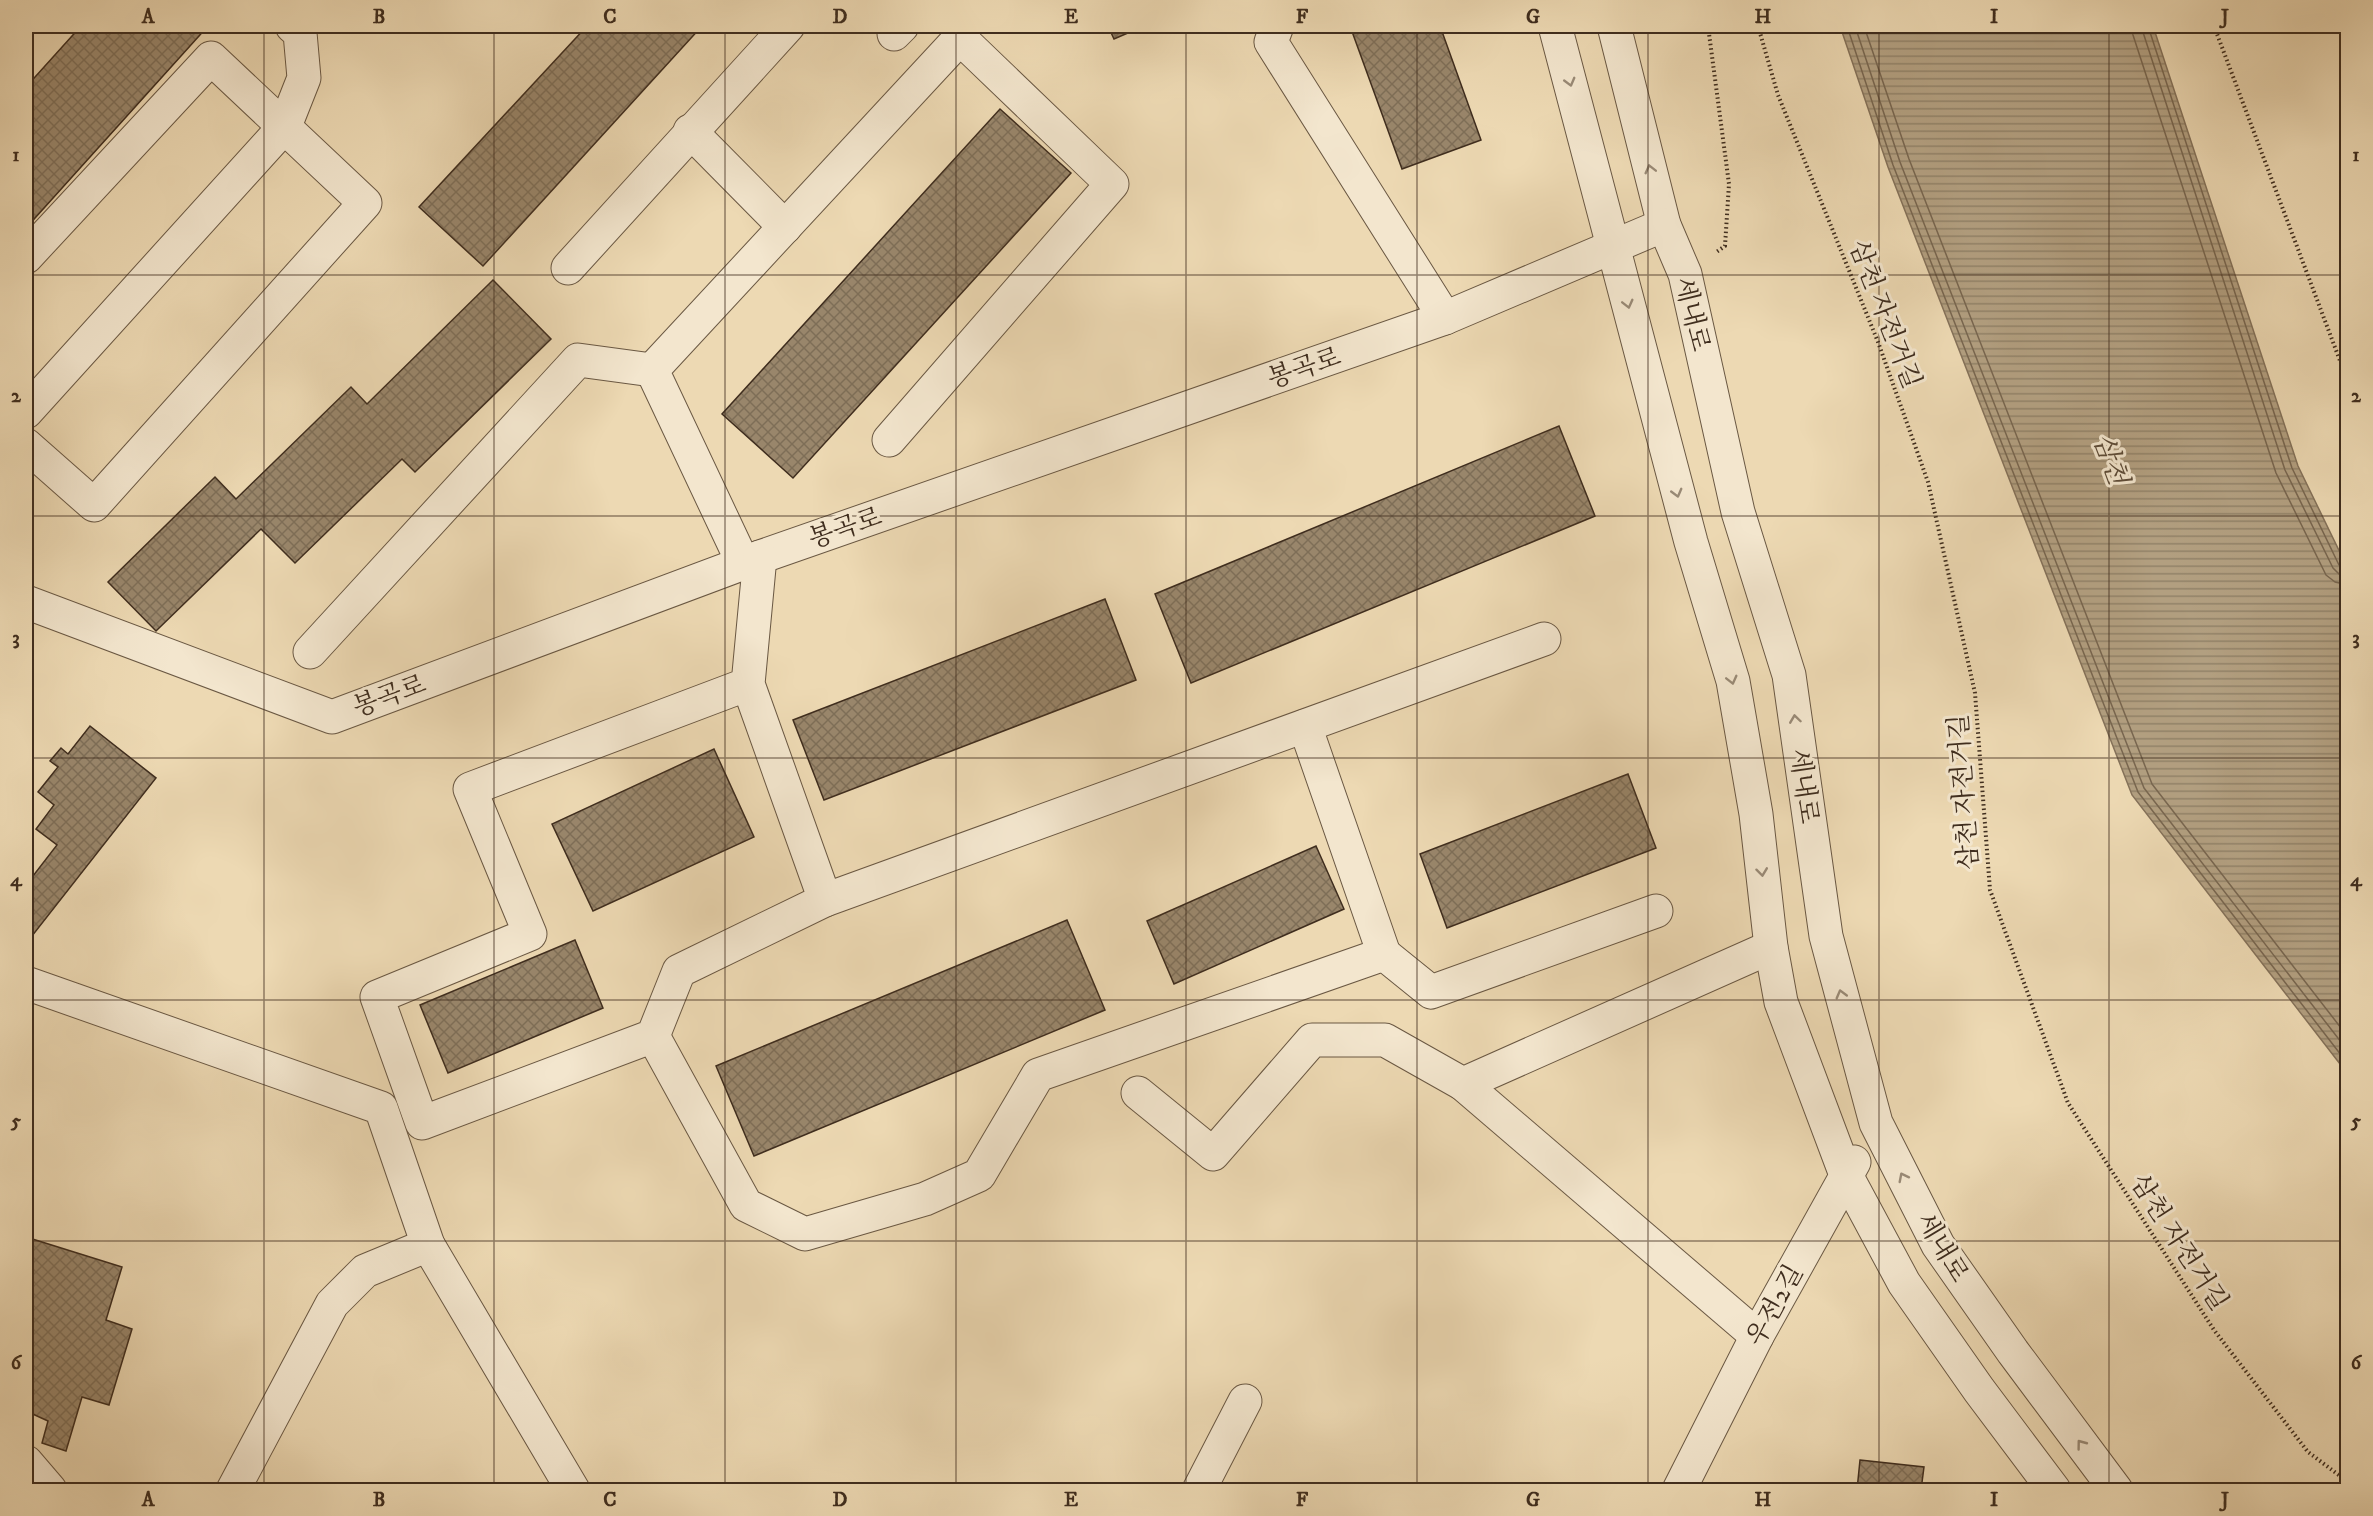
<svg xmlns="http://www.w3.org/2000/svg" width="2373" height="1516" font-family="'IM FELL DW Pica','Noto Serif KR',serif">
	<defs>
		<pattern id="water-rules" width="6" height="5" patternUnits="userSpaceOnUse" patternTransform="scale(1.5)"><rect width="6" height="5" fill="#b29f80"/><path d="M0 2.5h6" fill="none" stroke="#928268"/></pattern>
		<pattern id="building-cross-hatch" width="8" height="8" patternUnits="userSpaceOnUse" patternTransform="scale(1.5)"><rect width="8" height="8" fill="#99866b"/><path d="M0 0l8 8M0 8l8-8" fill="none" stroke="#7e6e57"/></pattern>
	</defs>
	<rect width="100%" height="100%" fill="#edd9b3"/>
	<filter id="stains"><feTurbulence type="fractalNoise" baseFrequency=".00333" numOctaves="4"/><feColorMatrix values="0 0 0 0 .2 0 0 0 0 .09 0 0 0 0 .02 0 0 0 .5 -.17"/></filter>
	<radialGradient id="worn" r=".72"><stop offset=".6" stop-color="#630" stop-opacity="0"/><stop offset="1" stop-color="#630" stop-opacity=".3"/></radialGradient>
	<path fill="url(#water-rules)" stroke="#847159" stroke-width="1.5" d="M1840,26h313l145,440 49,101v506l-215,-278 -244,-628z"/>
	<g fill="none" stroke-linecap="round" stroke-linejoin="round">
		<g stroke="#78664f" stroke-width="1.5">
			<path d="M1847,26l46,139 245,627 210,272"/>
			<path d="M1855,26l45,136 244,626 204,263"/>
			<path d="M1864,26l45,133 243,625 196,253"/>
			<path d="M2131,26l2,9 143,438 50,102 9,7 13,3"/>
			<path d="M2141,26l144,444 48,98 6,6 9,2"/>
			<path d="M2148,26l144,442 47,97 9,3"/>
		</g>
	</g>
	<g fill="url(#building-cross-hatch)" stroke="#3f2d1e" stroke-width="1.5">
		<path d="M81,26h127l-182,202v-141z"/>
		<path d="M587,26h115l-219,240 -64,-59z"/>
		<path d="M1108,26h36l-30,13z"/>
		<path d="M1350,26h90l41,114 -79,29z"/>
		<path d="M1000,109l71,64 -278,305 -71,-64z"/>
		<path d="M493,280l58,59 -136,133 -13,-13 -107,104 -34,-34 -105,102 -48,-49 107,-105 21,22 115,-112 16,17z"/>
		<path d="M1559,426l36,90 -404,167 -36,-89z"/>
		<path d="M1105,599l31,81 -312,120 -31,-80z"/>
		<path d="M90,726l66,52 -124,158 -6,-5v-46l31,-40 -21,-16 18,-24 -16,-13 20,-25 -8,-6 11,-13 7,6z"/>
		<path d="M714,749l40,88 -161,74 -41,-87z"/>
		<path d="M1628,774l28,74 -209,80 -27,-74z"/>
		<path d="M1316,846l28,63 -170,75 -27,-63z"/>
		<path d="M1067,920l38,90 -351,146 -38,-90z"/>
		<path d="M575,940l28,68 -155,65 -28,-68z"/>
		<path d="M26,1237l96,30 -16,53 26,9 -23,76 -27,-8 -16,54 -24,-8 6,-22 -22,-10z"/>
		<path d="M1860,1460l64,7 -3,23h-64z"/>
	</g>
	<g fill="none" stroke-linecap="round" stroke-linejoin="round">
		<defs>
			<g id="minor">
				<path d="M1277,26l-6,16 174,276"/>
				<path d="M1555,26l136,516 42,139 23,133 15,133 10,55 65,173 58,108 75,107 75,100"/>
				<path d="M1614,26l50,199 21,49 53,238 51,163 37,261 50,187 62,122 75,107 103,138"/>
				<path d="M894,34l8,-8"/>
				<path d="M690,131l95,96"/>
				<path d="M26,257l185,-199 154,145 -271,302 -68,-60"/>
				<path d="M568,268l220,-242"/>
				<path d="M26,412l259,-286 19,-48 -4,-45 -8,-7"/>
				<path d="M889,440l223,-256 -152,-146"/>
				<path d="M743,563l-91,-193 308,-332v-12"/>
				<path d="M26,602l306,115 428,-160 685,-239 219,-93"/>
				<path d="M310,652l268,-292 74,10"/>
				<path d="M748,684l-278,105 60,145 -153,63 45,126 231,-87 26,-65 146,-71 -77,-216 12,-127"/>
				<path d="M1305,726l79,228"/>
				<path d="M825,900l719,-261"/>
				<path d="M26,983l355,125 47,137 145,245"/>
				<path d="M653,1036l93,169 59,29 120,-35 54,-24 59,-100 346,-121 47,38 225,-81"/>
				<path d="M1463,1084l294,252"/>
				<path d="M1138,1093l75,61 99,-114h73l78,44 308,-137"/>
				<path d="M26,1462l24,28"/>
				<path d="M233,1490l99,-186 33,-33 63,-26"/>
				<path d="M1199,1490l46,-89"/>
				<path d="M1679,1490l78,-154 97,-174"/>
			</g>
		</defs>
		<use href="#minor" stroke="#6a5843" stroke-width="35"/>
		<g stroke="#3f2d1e" stroke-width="4" stroke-dasharray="1.5 3" stroke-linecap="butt">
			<path d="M1708,26l21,158 -4,62 -10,7"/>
			<path d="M1758,26l20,69 100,247 50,140 47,211 15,197 78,213 146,227 94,122 40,30"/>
			<path d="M2214,26l134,356"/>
		</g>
		<use href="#minor" stroke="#f3e6ce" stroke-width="33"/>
	</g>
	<defs><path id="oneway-chevron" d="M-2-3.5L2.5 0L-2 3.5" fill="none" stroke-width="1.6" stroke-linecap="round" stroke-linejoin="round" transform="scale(1.5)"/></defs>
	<g stroke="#998a76">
		<use href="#oneway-chevron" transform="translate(1570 82) rotate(75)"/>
		<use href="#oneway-chevron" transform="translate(1650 169) rotate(-104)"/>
		<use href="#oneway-chevron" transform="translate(1628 304) rotate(76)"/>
		<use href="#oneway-chevron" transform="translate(1677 493) rotate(75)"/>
		<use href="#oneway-chevron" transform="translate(1732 680) rotate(76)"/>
		<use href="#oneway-chevron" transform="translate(1795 719) rotate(-98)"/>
		<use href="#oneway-chevron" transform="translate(1762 872) rotate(83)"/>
		<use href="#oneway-chevron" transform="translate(1841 994) rotate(-105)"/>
		<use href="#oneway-chevron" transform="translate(1903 1177) rotate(-117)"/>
		<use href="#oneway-chevron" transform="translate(2081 1444) rotate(-127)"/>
	</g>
	<path fill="none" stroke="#3f2d1e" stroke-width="1.5" stroke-opacity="0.55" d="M264,26v1464M494,26v1464M725,26v1464M956,26v1464M1186,26v1464M1417,26v1464M1648,26v1464M1879,26v1464M2109,26v1464M26,275h2322M26,516h2322M26,758h2322M26,1000h2322M26,1241h2322"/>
	<g text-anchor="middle" stroke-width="6" stroke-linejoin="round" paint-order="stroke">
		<g font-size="26" fill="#3f2d1e" stroke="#f3e6ce">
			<text transform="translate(1693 314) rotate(76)" y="9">세내로</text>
			<text transform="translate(1886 314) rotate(69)" y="9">삼천 자전거길</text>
			<text transform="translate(1304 367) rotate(-19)" y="9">봉곡로</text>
			<text transform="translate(845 527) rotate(-19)" y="9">봉곡로</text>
			<text transform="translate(389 695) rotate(-20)" y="9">봉곡로</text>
			<text transform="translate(1805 786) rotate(82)" y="9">세내로</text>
			<text transform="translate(1963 792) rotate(-94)" y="9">삼천 자전거길</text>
			<text transform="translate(2180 1242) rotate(57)" y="9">삼천 자전거길</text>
			<text transform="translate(1943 1247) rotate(59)" y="9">세내로</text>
			<text transform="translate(1774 1305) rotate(-61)" y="9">우전2길</text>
		</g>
		<g font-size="27" font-style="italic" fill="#5c4a36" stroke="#f3e6ce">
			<text transform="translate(2111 459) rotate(70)" y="9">삼천</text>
		</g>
	</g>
	<rect width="2373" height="1516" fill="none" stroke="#edd9b3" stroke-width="66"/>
	<rect x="33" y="33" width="2307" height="1450" fill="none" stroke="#3f2d1e" stroke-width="2"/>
	<g font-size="20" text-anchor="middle" font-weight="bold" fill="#3f2d1e">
		<text x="148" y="23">A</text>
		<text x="379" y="23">B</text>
		<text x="610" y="23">C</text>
		<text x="840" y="23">D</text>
		<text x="1071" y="23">E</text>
		<text x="1302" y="23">F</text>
		<text x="1533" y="23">G</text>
		<text x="1763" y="23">H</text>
		<text x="1994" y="23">I</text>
		<text x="2225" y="23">J</text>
		<text x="16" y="161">1</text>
		<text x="2356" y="161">1</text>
		<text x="16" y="402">2</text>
		<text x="2356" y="402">2</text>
		<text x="16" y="644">3</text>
		<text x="2356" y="644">3</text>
		<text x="16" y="886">4</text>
		<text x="2356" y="886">4</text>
		<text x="16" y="1127">5</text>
		<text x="2356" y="1127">5</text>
		<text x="16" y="1369">6</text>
		<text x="2356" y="1369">6</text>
		<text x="148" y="1506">A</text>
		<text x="379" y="1506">B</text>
		<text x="610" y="1506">C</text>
		<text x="840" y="1506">D</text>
		<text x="1071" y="1506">E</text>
		<text x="1302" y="1506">F</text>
		<text x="1533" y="1506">G</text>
		<text x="1763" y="1506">H</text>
		<text x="1994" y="1506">I</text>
		<text x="2225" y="1506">J</text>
	</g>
	<rect width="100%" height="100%" filter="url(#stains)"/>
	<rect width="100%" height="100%" fill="url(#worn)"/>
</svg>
